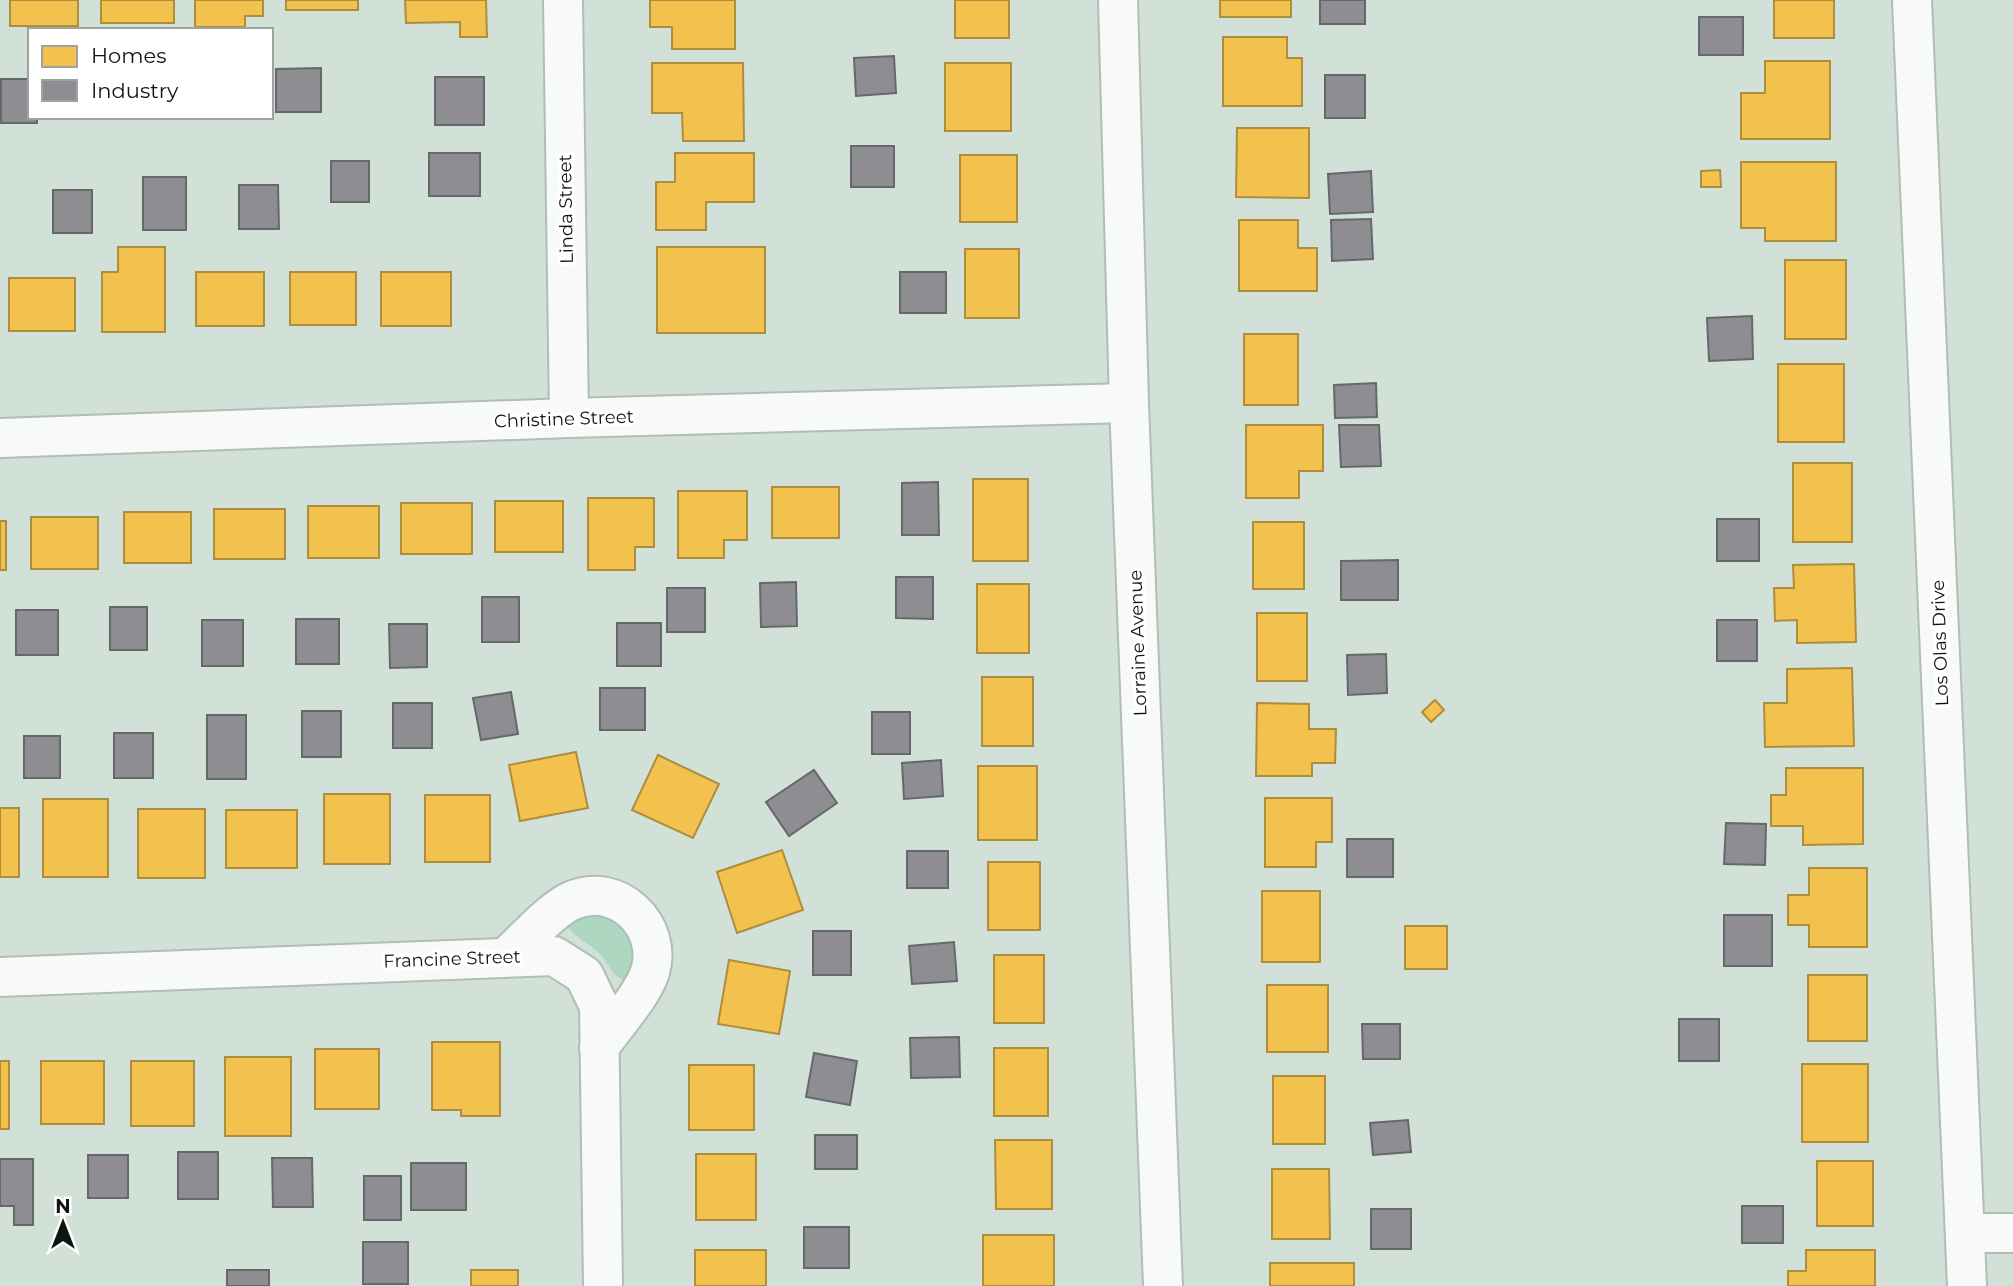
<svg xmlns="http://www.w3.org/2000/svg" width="2013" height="1286" font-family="Montserrat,sans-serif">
	<rect width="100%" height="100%" fill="#d1e1d8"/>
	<path fill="#add7c1" d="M605,912l29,24 -1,30 -9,14c-12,-4 -17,-19 -26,-28 -10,-9 -23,-14 -30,-25v-4l9,-6z"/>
	<g fill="#f2c14e" stroke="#ad8e3c" stroke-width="2">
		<rect x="10" y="0" width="68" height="26"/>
		<rect x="101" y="0" width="73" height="23"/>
		<path d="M195,0h68v16h-18v11h-50z"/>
		<rect x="286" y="0" width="72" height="10"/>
		<path d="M405,0h81l1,37h-27v-15l-54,1z"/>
		<path d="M650,0h85v49h-63v-22h-22z"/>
		<rect x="955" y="0" width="54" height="38"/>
		<rect x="1220" y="0" width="71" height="17"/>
		<rect x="1774" y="0" width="60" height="38"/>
		<path d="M1223,37h64v21h15v48h-79z"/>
		<path d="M1765,61h65v78h-89v-46h24z"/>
		<path d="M652,63h91l1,78h-61l-1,-28h-30z"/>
		<rect x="945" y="63" width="66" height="68"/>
		<path d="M1237,128h72v70l-73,-1z"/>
		<path d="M675,153h79v49h-48v28h-50v-48h19z"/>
		<rect x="960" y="155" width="57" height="67"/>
		<path d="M1741,162h95v79h-71v-13h-24z"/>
		<path d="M1720,170l1,17h-20v-16z"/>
		<path d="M1239,220h59v28h19v43h-78z"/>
		<path d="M118,247h47v85h-63v-60h16z"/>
		<rect x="657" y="247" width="108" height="86"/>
		<rect x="965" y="249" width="54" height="69"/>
		<rect x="1785" y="260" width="61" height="79"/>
		<rect x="196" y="272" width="68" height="54"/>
		<rect x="290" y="272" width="66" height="53"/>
		<rect x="381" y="272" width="70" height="54"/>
		<rect x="9" y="278" width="66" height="53"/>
		<rect x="1244" y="334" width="54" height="71"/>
		<rect x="1778" y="364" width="66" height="78"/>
		<path d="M1246,425h77v46h-24v27h-53z"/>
		<rect x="1793" y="463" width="59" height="79"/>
		<rect x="973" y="479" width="55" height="82"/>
		<rect x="772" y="487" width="67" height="51"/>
		<path d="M678,491h69v49h-23v18h-46z"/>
		<path d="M588,498h66v49h-19v23h-47z"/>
		<rect x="495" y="501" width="68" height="51"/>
		<rect x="401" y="503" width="71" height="51"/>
		<rect x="308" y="506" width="71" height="52"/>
		<rect x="214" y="509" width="71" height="50"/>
		<rect x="124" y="512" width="67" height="51"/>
		<rect x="31" y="517" width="67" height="52"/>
		<rect x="0" y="521" width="6" height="49"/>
		<rect x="1253" y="522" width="51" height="67"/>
		<path d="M1854,564l2,78 -59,1v-23l-22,1 -1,-33h20l-1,-23z"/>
		<rect x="977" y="584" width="52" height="69"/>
		<rect x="1257" y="613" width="50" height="68"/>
		<path d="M1852,668l2,78 -89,1 -1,-44h23v-34z"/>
		<rect x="982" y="677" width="51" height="69"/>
		<path d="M1435,700l9,10 -13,12 -9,-10z"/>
		<path d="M1257,703l52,1v25h27l-1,34h-23v13h-56z"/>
		<path d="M576,752l12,56 -68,13 -11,-56z"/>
		<path d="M658,755l61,29 -26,54 -61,-28z"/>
		<rect x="978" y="766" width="59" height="74"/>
		<path d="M1786,768h77v76l-60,1v-19h-32v-31h15z"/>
		<rect x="324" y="794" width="66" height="70"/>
		<rect x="425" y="795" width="65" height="67"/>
		<path d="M1265,798h67v44h-16v25h-51z"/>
		<rect x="43" y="799" width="65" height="78"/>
		<rect x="0" y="808" width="19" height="69"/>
		<rect x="138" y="809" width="67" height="69"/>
		<rect x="226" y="810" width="71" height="58"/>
		<path d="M782,850l21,60 -66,23 -20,-61z"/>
		<rect x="988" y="862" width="52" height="68"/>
		<path d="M1809,868h58v79h-58v-22h-21v-30h21z"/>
		<rect x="1262" y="891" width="58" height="71"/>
		<rect x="1405" y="926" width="42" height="43"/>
		<rect x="994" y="955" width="50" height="68"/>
		<path d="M729,960l61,11 -11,63 -61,-10z"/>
		<rect x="1808" y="975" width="59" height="66"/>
		<rect x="1267" y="985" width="61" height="67"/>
		<path d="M432,1042h68v74h-39v-6h-29z"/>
		<rect x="994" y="1048" width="54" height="68"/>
		<rect x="315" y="1049" width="64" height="60"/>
		<rect x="225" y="1057" width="66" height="79"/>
		<rect x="0" y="1061" width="9" height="68"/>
		<rect x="41" y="1061" width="63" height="63"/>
		<rect x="131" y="1061" width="63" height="65"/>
		<rect x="1802" y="1064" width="66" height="78"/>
		<rect x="689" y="1065" width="65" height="65"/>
		<rect x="1273" y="1076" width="52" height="68"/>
		<path d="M995,1140h57v69h-56z"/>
		<rect x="696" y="1154" width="60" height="66"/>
		<rect x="1817" y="1161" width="56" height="65"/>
		<path d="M1272,1169h57l1,70h-58z"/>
		<rect x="983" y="1235" width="71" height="51"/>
		<rect x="695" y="1250" width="71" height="36"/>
		<path d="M1806,1250h69v36h-87v-15h18z"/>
		<rect x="1270" y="1263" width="84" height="23"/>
		<rect x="471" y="1270" width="47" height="16"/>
	</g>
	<g fill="#8d8d92" stroke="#66696b" stroke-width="2">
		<rect x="1320" y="0" width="45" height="24"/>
		<rect x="1699" y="17" width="44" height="38"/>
		<path d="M894,56l2,37 -40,3 -2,-38z"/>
		<path d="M321,68v44h-45v-43z"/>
		<rect x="1325" y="75" width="40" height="43"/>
		<rect x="435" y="77" width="49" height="48"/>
		<path d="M1,79h29v38h7v6h-36z"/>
		<rect x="851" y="146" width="43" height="41"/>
		<rect x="429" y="153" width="51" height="43"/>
		<rect x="331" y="161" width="38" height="41"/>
		<path d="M1371,171l2,41 -43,2 -2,-40z"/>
		<rect x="143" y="177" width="43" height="53"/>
		<path d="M239,185h39l1,44h-40z"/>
		<rect x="53" y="190" width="39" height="43"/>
		<path d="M1371,219l2,40 -41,2 -1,-41z"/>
		<rect x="900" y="272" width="46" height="41"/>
		<path d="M1752,316l1,43 -44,2 -2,-43z"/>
		<path d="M1376,383l1,34 -42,1 -1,-33z"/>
		<path d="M1339,425h40l2,41 -40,1z"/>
		<path d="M938,482l1,53h-37v-52z"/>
		<rect x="1717" y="519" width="42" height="42"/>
		<path d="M1398,560v40h-57v-39z"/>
		<path d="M896,577h37v42l-37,-1z"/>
		<path d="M796,582l1,44 -36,1 -1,-44z"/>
		<rect x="667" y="588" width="38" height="44"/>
		<rect x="482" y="597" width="37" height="45"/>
		<rect x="110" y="607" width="37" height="43"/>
		<rect x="16" y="610" width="42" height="45"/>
		<rect x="296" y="619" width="43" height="45"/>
		<rect x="202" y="620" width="41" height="46"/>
		<rect x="1717" y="620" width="40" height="41"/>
		<rect x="617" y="623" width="44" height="43"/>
		<path d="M389,624h38v43l-37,1z"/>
		<path d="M1386,654l1,39 -39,2 -1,-40z"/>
		<rect x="600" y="688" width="45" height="42"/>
		<path d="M511,692l7,42 -37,6 -8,-42z"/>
		<rect x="393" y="703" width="39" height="45"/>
		<rect x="302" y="711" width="39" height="46"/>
		<rect x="872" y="712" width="38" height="42"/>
		<rect x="207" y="715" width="39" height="64"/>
		<rect x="114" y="733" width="39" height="45"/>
		<rect x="24" y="736" width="36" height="42"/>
		<path d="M941,760l2,36 -39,3 -2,-36z"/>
		<path d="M814,770l23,33 -48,33 -23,-34z"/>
		<path d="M1726,823l40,1 -1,41 -41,-1z"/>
		<rect x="1347" y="839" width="46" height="38"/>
		<rect x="907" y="851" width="41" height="37"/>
		<rect x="1724" y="915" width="48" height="51"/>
		<rect x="813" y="931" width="38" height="44"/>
		<path d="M954,942l3,39 -45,3 -3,-38z"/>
		<rect x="1679" y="1019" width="40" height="42"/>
		<path d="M1362,1024h38v35h-37z"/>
		<path d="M959,1037l1,40 -49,1 -1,-40z"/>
		<path d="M814,1053l43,8 -7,44 -44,-8z"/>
		<path d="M1408,1120l3,32 -38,3 -3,-32z"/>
		<rect x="815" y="1135" width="42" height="34"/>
		<rect x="178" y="1152" width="40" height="47"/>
		<rect x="88" y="1155" width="40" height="43"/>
		<path d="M272,1158h40l1,49h-40z"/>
		<path d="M0,1159h33v66h-19v-19h-14z"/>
		<rect x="411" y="1163" width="55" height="47"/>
		<rect x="364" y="1176" width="37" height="44"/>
		<rect x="1742" y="1206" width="41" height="37"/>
		<rect x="1371" y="1209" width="40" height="40"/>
		<rect x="804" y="1227" width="45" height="41"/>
		<rect x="363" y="1242" width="45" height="42"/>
		<rect x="227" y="1270" width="42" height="16"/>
	</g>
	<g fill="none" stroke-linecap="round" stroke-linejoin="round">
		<defs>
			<g id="minor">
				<path d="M563,0l6,418"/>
				<path d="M1118,0l11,403 34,883"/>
				<path d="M1912,0l55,1286"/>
				<path d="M0,438l569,-20 560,-15"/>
				<path d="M506,957c17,-15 45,-47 65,-56 46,-21 93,25 79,71 -8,24 -36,54 -51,76"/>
				<path d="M0,977l554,-21 30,19 15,31 4,280"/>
				<path d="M1965,1233h48"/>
			</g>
		</defs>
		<use href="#minor" stroke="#b1bdb6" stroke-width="42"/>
		<use href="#minor" stroke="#f8faf9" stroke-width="38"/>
	</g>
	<g text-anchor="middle" stroke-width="7" stroke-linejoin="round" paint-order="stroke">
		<g font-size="18" fill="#0c1611" stroke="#fff">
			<text transform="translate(566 209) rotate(-91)" y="6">Linda Street</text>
			<text transform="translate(564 419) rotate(-2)" y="6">Christine Street</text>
			<text transform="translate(1138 643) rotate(-92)" y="6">Lorraine Avenue</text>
			<text transform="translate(1940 643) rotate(-92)" y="6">Los Olas Drive</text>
			<text transform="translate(452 959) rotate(-2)" y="6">Francine Street</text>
		</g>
	</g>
	<rect x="28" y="28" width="245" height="91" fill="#ffffff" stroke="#9ea2a0" stroke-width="2"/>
	<rect x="42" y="46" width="35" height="21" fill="#f2c14e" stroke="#9ea2a0" stroke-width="2"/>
	<text x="91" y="63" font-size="21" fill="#0c1611">Homes</text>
	<rect x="42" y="80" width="35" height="21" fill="#8d8d92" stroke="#9ea2a0" stroke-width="2"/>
	<text x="91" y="98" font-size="21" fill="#0c1611">Industry</text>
	<g transform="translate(63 1223)" stroke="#ffffff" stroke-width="5" paint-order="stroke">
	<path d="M0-5L12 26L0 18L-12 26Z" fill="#0c1611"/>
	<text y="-10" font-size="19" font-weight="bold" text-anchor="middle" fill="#0c1611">N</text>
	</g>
</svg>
